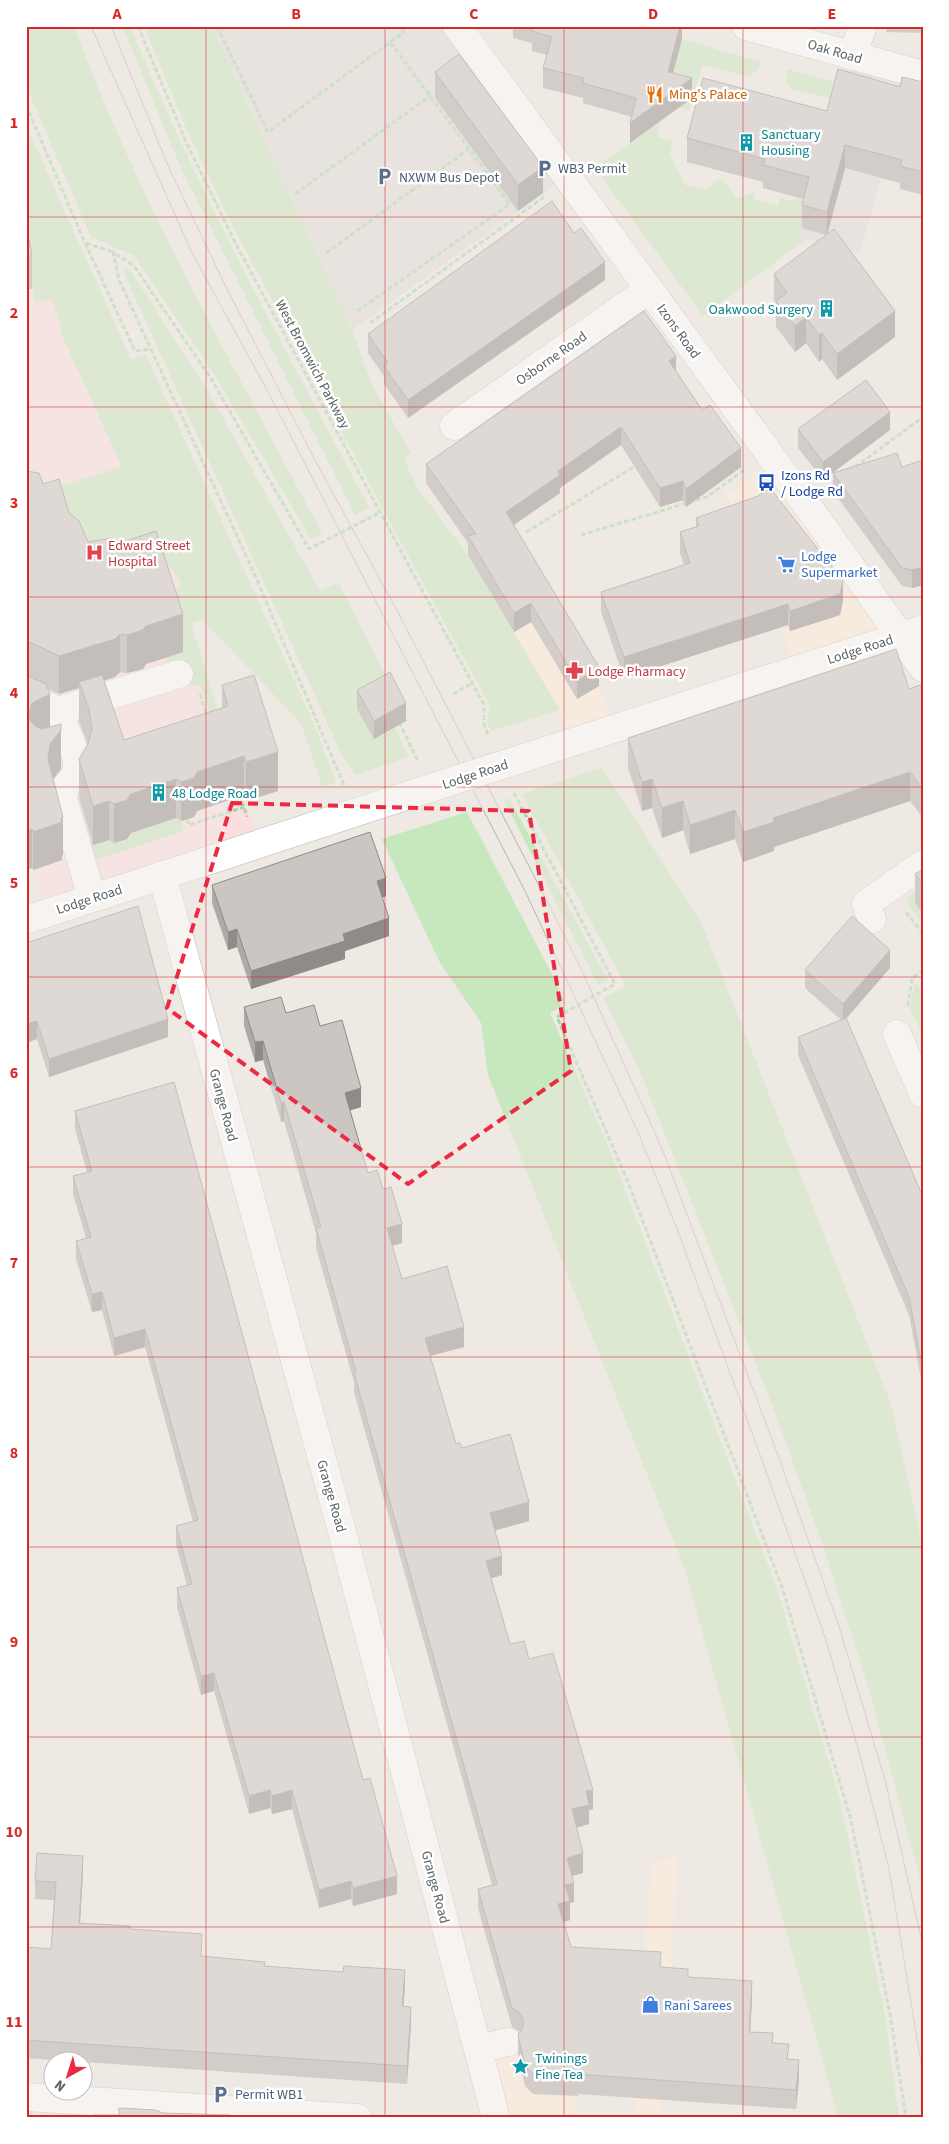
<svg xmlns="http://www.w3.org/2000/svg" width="949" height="2144" font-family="'Source Sans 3',sans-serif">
	<rect width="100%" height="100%" fill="#eee9e3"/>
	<g fill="#ffedd7">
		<path d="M773,459l127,177 -104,34 -50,-149 -23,-28 15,-5z"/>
		<path d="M513,542l85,144 20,41 -42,14 -108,-186z"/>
		<path d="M678,1856l-17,262h-27l17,-255z"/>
		<path d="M583,2000l-7,118h-80l-19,-76 30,-8 47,-3z"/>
	</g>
	<g fill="#dfdbd7">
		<path d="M211,26h246l109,151 -214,153z"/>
		<path d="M848,55l61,16 -22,85 -27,97 -52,-14 -12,8z"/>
	</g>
	<path fill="#fcdee1" d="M26,211l38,129 91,202 47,76 -11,5 68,221 -213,69 -20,-64z"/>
	<g fill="#c7e7be">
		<path d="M26,26h48c65,176 160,341 248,507l-11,6 -102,-173 -76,-111 -42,-18 -65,-151z"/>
		<path d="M122,26h8c68,166 155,323 239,481l-14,8 -175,-349z"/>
		<path d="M144,26h67l141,304 21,57 38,66 -7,6 13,28 51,68 92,155 -69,21 -4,-10 3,-15 -110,-202 -150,-283 -42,-88z"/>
		<path d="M682,39l79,23c-3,9 -6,12 -15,14l-44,-11 -12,45 -25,-6z"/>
		<path d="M787,69l54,15 -29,78 17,-64 -37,-9 -5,-6z"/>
		<path d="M661,121l-4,16 16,5 -3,12 15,31 20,5 10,-9 8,-2 13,20 20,-8 -2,8 24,7 2,-8 11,3 21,-10 -16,56 -93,69 -108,-148z"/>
		<path d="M26,125l105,234 15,-4 165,362 25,65 -14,5 -20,-62 -100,-106 -11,4 37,122 -6,2 -22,-63 -7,2 -28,-28 1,-58 16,-15 -13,-20 -50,17 -93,-86 96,-29 -58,-127 -12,-41 -17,4 -9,-47z"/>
		<path d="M128,267l80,124 112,200 18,-9 49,96 -13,61 21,-11 14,29 -53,18 -12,-15 -221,-489z"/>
		<path d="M602,768l99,154 190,482 32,144v342l-54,-200 -46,-144 -49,-136 -133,-336 -38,-76 23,-12 -104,-192z"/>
		<path d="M509,798l99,182 -10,5 -94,-185z"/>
		<path d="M467,812l100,191 -17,10 64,147 163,429 63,211 44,210 15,108 -61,-2 -154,-549 -196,-492 -7,-52 -42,-62 -57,-122z"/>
		<path d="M176,818l5,3 3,10 -89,29 -6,-20 15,-4 2,5 21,-2 4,-6z"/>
		<path d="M923,886l-8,17 8,11v11l-14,-18 -1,-10z"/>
		<path d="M915,982l8,11v42l-13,-26z"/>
	</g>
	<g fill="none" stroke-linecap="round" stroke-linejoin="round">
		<defs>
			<g id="minor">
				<path d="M457,26l368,504 98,138"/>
				<path d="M746,26l177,49"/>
				<path d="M852,56l11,-30"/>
				<path d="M454,426l194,-136"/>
				<path d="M26,696l32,15c5,15 25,50 17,64 -7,13 -10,5 -12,24l29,99"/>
				<path d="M58,711l121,-37"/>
				<path d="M576,741l347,-112"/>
				<path d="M162,875l179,653 155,590"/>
				<path d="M872,919l-6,-15 57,-40"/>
				<path d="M26,920l343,-112"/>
				<path d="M897,1034l26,60"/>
				<path d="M479,2049l29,-7"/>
				<path d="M26,2097l331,21"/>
			</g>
		</defs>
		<use href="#minor" stroke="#b3b7ba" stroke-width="29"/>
		<g stroke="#a1d9a4" stroke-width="3" stroke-dasharray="5 2.5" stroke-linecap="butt">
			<path d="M138,26l48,116 52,106 246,457v19l5,13"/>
			<path d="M217,26l51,106 136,-100 -4,-6"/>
			<path d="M26,105l59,138 50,108 15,-2"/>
			<path d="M295,194l135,-98"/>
			<path d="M86,243l27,9"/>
			<path d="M326,253l143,-104"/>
			<path d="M357,311l153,-107 -120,-162"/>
			<path d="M370,323l174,-126"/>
			<path d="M855,467l68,-50"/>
			<path d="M526,532l111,-67"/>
			<path d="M581,535l126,-38 37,-27"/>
			<path d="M200,694l7,23"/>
			<path d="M453,694l19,-11"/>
			<path d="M399,722l19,39"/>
			<path d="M344,785l-90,-212 -135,-293 -6,-28 21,14 76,111 99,172 70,-36"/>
			<path d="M514,793l101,191 -58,33 71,165 154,405 69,233 39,194 16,104"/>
			<path d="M240,794l7,23"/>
			<path d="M187,819l2,6 55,-18"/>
			<path d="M906,912l17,22"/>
			<path d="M908,1006l4,-28 11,-8"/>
		</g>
		<use href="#minor" stroke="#fff" stroke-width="28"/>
		<g stroke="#b2b3b4" stroke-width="1">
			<path d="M91,26l101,227 74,135 259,503 113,241 41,102 80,218 66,185 36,122 28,110 34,206"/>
			<path d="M111,26l58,142 56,117 92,179 83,152 152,295 31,62 80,178 113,299 62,173 47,157 38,166"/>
		</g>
		<defs>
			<path id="minor-bridge" d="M369,808l207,-67"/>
		</defs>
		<use href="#minor-bridge" stroke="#b3b7ba" stroke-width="29" stroke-linecap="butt"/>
		<use href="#minor-bridge" stroke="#fff" stroke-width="28"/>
	</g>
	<g fill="#afaaa7">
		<path d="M513,26h169v13l-9,34 19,25 -62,45 2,-26 -49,-14v-5l-40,-10v-20l4,-13 -15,-4v-8l-19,-5z"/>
		<path d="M886,26h37v7l-37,-1z"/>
		<path d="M435,72l108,121 -25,18 -83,-113z"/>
		<path d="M923,82v113l-23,-6v-6l-55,-15 -18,67 68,102 -58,43 -15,-21 -3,3 -13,-19 -11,9 -19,-25v-24l-2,-3v-26l52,-39 -24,-7v-23l1,-6 -40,-11v-6l-76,-20v-24l140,-27 73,-24z"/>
		<path d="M26,223l6,33v33h-6z"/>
		<path d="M605,280l-197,138 -24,-34v-8l-16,-23v-19z"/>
		<path d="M676,371l65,96 -55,40 -3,-7 -23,7 -39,-62 -61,43v5l-46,32 85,161 -22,13 -46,-77 -17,10 -46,-77v-12l-42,-60v-19z"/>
		<path d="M798,429l92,1 -67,50 -25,-32z"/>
		<path d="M923,460v125l-11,3 -10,-2 -69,-95v-18l69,-6z"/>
		<path d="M26,471l17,13 26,29 19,29 95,110 -37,12 -3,5 -16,4 -7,-1 -5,5 -11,3 20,60 98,-32v-23l56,106 -32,10 -2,-6 -47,16 -3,6 -13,4 -5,-3 -45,15 -4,6 -13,4 -5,-3 -16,5 -14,-47v-39l9,-14 -9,-24v-33l-20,6 -11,-5 2,38 11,42 -8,10 10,76 -1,1v4l-29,10 -1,-2 -6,2z"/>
		<path d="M696,518l147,83 -3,14 -50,16 -2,-6 -164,53 -23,-66v-20l83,-27 -4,-12v-21l16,-5z"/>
		<path d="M909,689l14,5v124l-13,-17 -136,46v4l-31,11 -8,-23 -45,15 -7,-24 -21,8 -10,-30 -10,3 -14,-43v-30z"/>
		<path d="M357,690l49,31 -32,18 -17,-30z"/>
		<path d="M923,869v45l-8,-11v-29z"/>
		<path d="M212,885l174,11 -4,2 7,38 -44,15v8l-94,30 -14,-42 -9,3 -16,-47z"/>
		<path d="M26,943l142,94 -119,40 -12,-38 -11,4z"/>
		<path d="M890,968l-44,51 77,178v192l-14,-74 -111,-260v-18l43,-17 -36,-32v-18z"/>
		<path d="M244,1007l42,6 34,13 41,81 -11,3 18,63 15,16 19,54 -10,3 10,33 62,68 -34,9 26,88 6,4 67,73 -34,9 7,45 -11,3 19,66 19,15 64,150 -4,1v14l-13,3 7,46 -11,3 2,26 -4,1v17l-7,2 8,25 90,20 91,33 -2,32 23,11 16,16 10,20 -3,30 -218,-15v2l-45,-2 -8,-8 -7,-32v-19l2,-3 -8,-5 -34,-119v-19l14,-4 -138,-493v-10l-38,-134v-15l-32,-112 -3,1 -18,-62 -8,2 -11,-36z"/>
		<path d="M75,1111l288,669 34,114 -44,12 -2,-7 -32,9 -27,-99 -20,5 -2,-6 -21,6 -35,-123 -13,4 -24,-88v-19l10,-2 -11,-41v-19l17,-4 -48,-175 -31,9 -12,-46 -10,2 -16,-53v-18l10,-3 -13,-44v-18l14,-4 -12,-43z"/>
		<path d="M83,1874l-3,49 50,6 72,27 203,32 -2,18 8,19 -4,59 -381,-26v-111l25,2 3,-49 -19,-1v-18z"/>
	</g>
	<g fill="#8e8b88">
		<path d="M680,26h2v13l-14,53v-20z"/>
		<path d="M692,78v20l-62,45v-20z"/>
		<path d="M845,145v23l-18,67v-23z"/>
		<path d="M543,167v26l-25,18v-26z"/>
		<path d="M605,262v18l-197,138v-18z"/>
		<path d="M895,311v26l-58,43v-26z"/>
		<path d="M806,317v26l-11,9v-26z"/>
		<path d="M822,333v26l-3,3v-27z"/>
		<path d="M676,356v19l-7,-14z"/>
		<path d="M890,412v18l-67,50v-18z"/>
		<path d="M621,427v18l-61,43v5l-54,37v-18l52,-41z"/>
		<path d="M741,448v19l-55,40v-18z"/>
		<path d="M683,481v19l-23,7v-19z"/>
		<path d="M923,567v18l-11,3v-18z"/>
		<path d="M843,581v20l-3,14 -50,16v-20z"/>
		<path d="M531,603v19l-17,10v-19z"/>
		<path d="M788,604v21l-164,53v-21z"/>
		<path d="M183,614v38l-37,12 -3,5 -16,4v-38l19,-9z"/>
		<path d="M120,634v38l-5,5 -34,11 -2,-6v6l-20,6v-38z"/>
		<path d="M599,667v19l-22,13v-18z"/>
		<path d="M50,694v39l-21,17v-38l3,-9z"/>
		<path d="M406,703v18l-32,18v-18z"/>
		<path d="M61,724v45l-11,14 -2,-24 2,-15z"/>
		<path d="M278,752v39l-32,10v-39z"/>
		<path d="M244,756v39l-47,16 -3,6 -13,4v-39l16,-10z"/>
		<path d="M910,772v29l-136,46v4l-31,11v-30l30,-14z"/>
		<path d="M176,779v39l-45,15 -4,6 -13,4v-39l17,-10z"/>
		<path d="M652,779v29l-10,3v-29z"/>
		<path d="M109,801v39l-16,5v-39z"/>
		<path d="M683,801v29l-21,8v-30z"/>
		<path d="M735,810v29l-45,15v-29z"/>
		<path d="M63,817v38l-1,1v4l-29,10v-38z"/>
		<path d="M32,829v39l-6,2v-39z"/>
		<path d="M386,878v18l-9,3v-18z"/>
		<path d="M389,918v18l-44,15v8l-94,30v-18l92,-37z"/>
		<path d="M237,929v18l-9,3v-18z"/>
		<path d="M890,950v18l-47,54v-18z"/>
		<path d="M168,1019v18l-119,40v-18z"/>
		<path d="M37,1021v18l-11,4v-19z"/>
		<path d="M263,1041v19l-8,2v-20z"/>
		<path d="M361,1088v19l-16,5v-19z"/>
		<path d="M284,1102v19l-3,1v-19z"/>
		<path d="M402,1224v19l-15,4v-19z"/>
		<path d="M102,1292v18l-10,2v-18z"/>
		<path d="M464,1327v20l-39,10v-19z"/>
		<path d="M145,1329v18l-31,9v-18z"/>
		<path d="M529,1502v19l-39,11v-19z"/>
		<path d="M502,1556v19l-16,5v-19z"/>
		<path d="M214,1673v18l-13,4v-19z"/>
		<path d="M270,1790v18l-21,6v-18z"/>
		<path d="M292,1790v19l-20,5v-18z"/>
		<path d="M593,1790v19l-4,1v14l-17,5v-20l14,-18z"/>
		<path d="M583,1853v20l-16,4v-19z"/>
		<path d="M83,1856v18l-4,67v-18z"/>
		<path d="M397,1876v18l-44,12v-18z"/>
		<path d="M351,1881v18l-32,9v-18z"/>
		<path d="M574,1883v19l-4,1v17l-12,4v-20l7,-19z"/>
		<path d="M405,1970v18l-3,36v-18z"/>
		<path d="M752,1981v19l-3,51v-19z"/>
		<path d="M411,2007v18l-4,59v-18z"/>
		<path d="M799,2060v19l-3,30v-19z"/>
	</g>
	<g fill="#cbc6c2" stroke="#8e8b88">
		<path d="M533,26h147l-12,46 24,6 -62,45 6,-25 -53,-15 1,-5 -41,-10 9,-31 -20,-6z"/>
		<path d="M459,54l84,113 -25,18 -83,-113z"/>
		<path d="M838,69l62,18 2,-10 21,5v90l-23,-6 2,-6 -57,-15 -18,67 -25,-7 7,-28 -46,-12 2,-6 -78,-21 16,-60 124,33z"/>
		<path d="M552,201l22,32 7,-5 24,34 -197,138 -24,-34 4,-3 -20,-29z"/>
		<path d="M26,223l6,33h-6z"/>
		<path d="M834,229l61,82 -58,43 -15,-21 -3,2 -13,-18 -11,9 -19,-25 11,-8 -13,-19z"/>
		<path d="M644,311l32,45 -7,5 33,49 8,-5 31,43 -55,41 -3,-8 -23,7 -39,-61 -63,44 2,4 -54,37 93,155 -22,14 -46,-78 -17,10 -46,-77 8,-2 -50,-70z"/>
		<path d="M866,380l24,32 -67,50 -25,-33z"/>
		<path d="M897,453l5,14 21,-7v107l-11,3 -10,-2 -69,-95z"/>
		<path d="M26,471l13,2 4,11 16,-5 10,34 10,8 9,21 24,-4 11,4 33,-11 27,83 -37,12 -3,4 -16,5 -7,-1 -5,5 -56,17 -27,-13 -6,-1z"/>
		<path d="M770,488l73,93 -3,13 -50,17 -2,-7 -164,53 -23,-65 89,-29 -10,-31 19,-6 -3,-8 62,-22z"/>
		<path d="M896,649l13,40 11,-4 3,9v95l-13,-17 -137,46 1,4 -31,10 -8,-22 -45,15 -7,-24 -21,7 -10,-29 -10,3 -14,-44z"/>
		<path d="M390,672l16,31 -32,18 -17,-31z"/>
		<path d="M26,675l20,9 4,10 -18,9 -3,9 1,8 5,6 7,3 19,-5v6l-11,14 -2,15 15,58 -2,1 1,4 -29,10 -1,-3 -6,2z"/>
		<path d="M102,675l22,65 104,-34 -6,-21 32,-10 24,77 -32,10 -2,-6 -47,16 -3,6 -13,4 -5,-3 -45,15 -4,6 -13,4 -5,-3 -16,5 -14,-47 9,-15 4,-15 -3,-20 -10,-27z"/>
		<path d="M370,832l16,46 -9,3 12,37 -46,16 2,7 -94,30 -14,-42 -9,3 -16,-47z"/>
		<path d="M923,869v15l-8,-10z"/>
		<path d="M138,906l30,113 -119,40 -12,-38 -11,3v-81z"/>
		<path d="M852,916l38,34 -47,54 -38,-34z"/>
		<path d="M281,997l5,16 28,-8 6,21 22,-6 19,68 -16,5 23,80 9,-3 6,19 8,-2 11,37 -15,4 15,51 45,-13 17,61 -39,11 31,106 4,-1 2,5 48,-14 19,68 -39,11 12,43 -16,5 24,83 14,-3 5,18 24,-6 40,137 -7,1 3,14 -17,4 11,44 -16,5 7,25 -9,2 5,16 -12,3 13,43 90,5 -1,15 28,2v8l64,4 -3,51 24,1 -1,10 17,1 -2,15 12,1 -3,30 -218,-16v3l-45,-3 -8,-8 -7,-31 5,-7v-9l-4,-7 -7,-4 -34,-119 19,-5 -143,-511 2,-1 -40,-144 5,-1 -37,-125 -3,1 -18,-62 -8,1 -11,-35z"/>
		<path d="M846,1018l77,179v174l-14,-74 -111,-260z"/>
		<path d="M174,1082l189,698 7,-2 27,98 -44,12 -2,-7 -32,9 -27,-100 -20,6 -2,-6 -21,6 -35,-123 -13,3 -24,-88 15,-4 -16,-58 22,-6 -53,-191 -31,9 -12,-46 -10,2 -16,-53 15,-4 -18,-61 19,-5 -17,-60z"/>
		<path d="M37,1853l46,3 -4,67 51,3v3l72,5 -1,22 64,6 -1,4 79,6 1,-6 61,4 -3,36 9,1 -4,59 -381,-26v-93l25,2 5,-67 -21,-1z"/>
		<path d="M119,2108l36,2 8,3 67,2 1,3h-137v-3h25z"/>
	</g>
	<path d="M0 0H949V2144H0ZM232,803l297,8 42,260 -163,113 -241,-176z" fill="#eee9e3" fill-opacity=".55" fill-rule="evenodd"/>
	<path fill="none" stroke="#ed2943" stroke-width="4" stroke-dasharray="10 6" stroke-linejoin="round" d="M232,803l297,8 42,260 -163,113 -241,-176z"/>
	<path fill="none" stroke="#d62828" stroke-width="1" stroke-opacity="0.55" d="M206,26v2092M385,26v2092M564,26v2092M743,26v2092M26,217h897M26,407h897M26,597h897M26,787h897M26,977h897M26,1167h897M26,1357h897M26,1547h897M26,1737h897M26,1927h897"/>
	<defs>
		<symbol id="restaurant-bare" viewBox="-9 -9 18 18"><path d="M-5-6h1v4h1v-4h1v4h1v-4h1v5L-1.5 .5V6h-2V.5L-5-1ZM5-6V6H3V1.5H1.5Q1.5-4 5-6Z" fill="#e8710a" stroke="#fff" stroke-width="2.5" paint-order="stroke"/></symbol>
		<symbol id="building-bare" viewBox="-9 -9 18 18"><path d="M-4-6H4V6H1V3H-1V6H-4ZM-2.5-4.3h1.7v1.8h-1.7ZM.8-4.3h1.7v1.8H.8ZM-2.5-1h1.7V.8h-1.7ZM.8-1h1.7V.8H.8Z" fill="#0f9aa8" stroke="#fff" stroke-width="2.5" paint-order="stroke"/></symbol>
		<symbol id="parking-bare" viewBox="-9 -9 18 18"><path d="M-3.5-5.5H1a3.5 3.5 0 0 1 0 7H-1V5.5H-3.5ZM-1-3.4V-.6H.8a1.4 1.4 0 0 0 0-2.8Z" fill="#5c6f8a" stroke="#fff" stroke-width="2.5" paint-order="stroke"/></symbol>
		<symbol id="bus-bare" viewBox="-9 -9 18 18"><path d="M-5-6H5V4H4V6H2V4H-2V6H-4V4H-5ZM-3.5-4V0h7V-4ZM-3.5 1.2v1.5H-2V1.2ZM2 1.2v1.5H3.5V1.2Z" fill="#1a4fb4" stroke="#fff" stroke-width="2.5" paint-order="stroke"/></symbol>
		<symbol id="hospital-bare" viewBox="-9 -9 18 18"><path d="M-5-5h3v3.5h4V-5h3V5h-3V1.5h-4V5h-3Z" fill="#e0444e" stroke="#fff" stroke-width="2.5" paint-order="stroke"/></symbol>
		<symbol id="supermarket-bare" viewBox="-9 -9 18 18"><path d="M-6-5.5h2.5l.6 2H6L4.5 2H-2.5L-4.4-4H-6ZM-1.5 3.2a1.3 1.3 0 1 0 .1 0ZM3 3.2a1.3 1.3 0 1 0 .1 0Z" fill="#3f7fe0" stroke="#fff" stroke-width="2.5" paint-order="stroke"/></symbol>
		<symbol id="pharmacy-bare" viewBox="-9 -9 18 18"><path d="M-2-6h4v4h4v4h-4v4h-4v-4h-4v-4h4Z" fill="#e0444e" stroke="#fff" stroke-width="2.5" paint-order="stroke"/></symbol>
		<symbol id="shop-bare" viewBox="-9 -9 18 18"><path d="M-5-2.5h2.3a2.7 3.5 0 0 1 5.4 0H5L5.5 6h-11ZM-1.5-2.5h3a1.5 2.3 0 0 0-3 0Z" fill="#3f7fe0" stroke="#fff" stroke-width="2.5" paint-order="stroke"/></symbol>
		<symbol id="sight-bare" viewBox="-9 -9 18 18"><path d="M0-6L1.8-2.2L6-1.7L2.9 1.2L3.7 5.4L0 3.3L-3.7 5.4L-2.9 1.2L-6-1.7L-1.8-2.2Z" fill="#0f9aa8" stroke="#fff" stroke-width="2.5" paint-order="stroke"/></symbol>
	</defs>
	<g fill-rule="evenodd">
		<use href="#restaurant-bare" x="642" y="82" width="25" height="25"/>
		<use href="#building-bare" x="734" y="130" width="25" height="25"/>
		<use href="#parking-bare" x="532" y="156" width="25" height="25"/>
		<use href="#parking-bare" x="372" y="164" width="25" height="25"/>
		<use href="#building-bare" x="814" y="296" width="25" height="25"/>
		<use href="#bus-bare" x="754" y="470" width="25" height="25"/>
		<use href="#hospital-bare" x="82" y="540" width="25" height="25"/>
		<use href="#supermarket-bare" x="774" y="552" width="25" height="25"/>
		<use href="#pharmacy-bare" x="562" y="658" width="25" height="25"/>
		<use href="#building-bare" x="146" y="780" width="25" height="25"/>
		<use href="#shop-bare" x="638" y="1992" width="25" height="25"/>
		<use href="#sight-bare" x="508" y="2054" width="25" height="25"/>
		<use href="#parking-bare" x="208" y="2082" width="25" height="25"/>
	</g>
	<g text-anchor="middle" stroke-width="5" stroke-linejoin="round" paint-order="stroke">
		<g font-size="14" fill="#5b6164" stroke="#fff">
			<text transform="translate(835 51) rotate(16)" y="5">Oak Road</text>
			<text transform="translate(679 331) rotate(54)" y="5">Izons Road</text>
			<text transform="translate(551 358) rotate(-35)" y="5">Osborne Road</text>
			<text transform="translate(313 364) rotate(62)" y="5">West Bromwich Parkway</text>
			<text transform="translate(860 649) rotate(-18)" y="5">Lodge Road</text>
			<text transform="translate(475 774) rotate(-18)" y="5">Lodge Road</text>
			<text transform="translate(89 899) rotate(-18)" y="5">Lodge Road</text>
			<text transform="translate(224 1105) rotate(75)" y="5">Grange Road</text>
			<text transform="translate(332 1496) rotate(74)" y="5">Grange Road</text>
			<text transform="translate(436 1887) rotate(75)" y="5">Grange Road</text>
		</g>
		<g font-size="14" fill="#c56008" stroke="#fff" text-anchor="start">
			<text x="669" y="99">Ming's Palace</text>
		</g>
		<g font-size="14" fill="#0d838f" stroke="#fff" text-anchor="start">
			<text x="761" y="139">Sanctuary<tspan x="761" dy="16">Housing</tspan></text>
			<text x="813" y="314" text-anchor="end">Oakwood Surgery</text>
			<text x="172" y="798">48 Lodge Road</text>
			<text x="535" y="2063">Twinings<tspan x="535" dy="16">Fine Tea</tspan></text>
		</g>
		<g font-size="14" fill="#4e5e75" stroke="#fff" text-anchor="start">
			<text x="558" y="173">WB3 Permit</text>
			<text x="399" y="182">NXWM Bus Depot</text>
			<text x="235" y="2099">Permit WB1</text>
		</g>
		<g font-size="14" fill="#164399" stroke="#fff" text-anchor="start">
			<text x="781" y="480">Izons Rd<tspan x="781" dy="16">/ Lodge Rd</tspan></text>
		</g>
		<g font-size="14" fill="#be3a42" stroke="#fff" text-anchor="start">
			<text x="108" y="550">Edward Street<tspan x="108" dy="16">Hospital</tspan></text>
			<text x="588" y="676">Lodge Pharmacy</text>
		</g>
		<g font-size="14" fill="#366cbe" stroke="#fff" text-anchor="start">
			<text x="801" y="561">Lodge<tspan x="801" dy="16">Supermarket</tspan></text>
			<text x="664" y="2010">Rani Sarees</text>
		</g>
	</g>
	<rect width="949" height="2144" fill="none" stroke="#ffffff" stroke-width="55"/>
	<g transform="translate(68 2076) rotate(219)"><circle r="24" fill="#ffffff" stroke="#bdc0c1"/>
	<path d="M0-4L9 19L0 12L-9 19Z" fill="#ed2943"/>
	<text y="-8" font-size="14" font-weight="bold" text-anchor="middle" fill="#5b6164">N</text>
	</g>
	<rect x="28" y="28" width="894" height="2088" fill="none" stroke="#d62828" stroke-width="2"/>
	<g font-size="16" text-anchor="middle" font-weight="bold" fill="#d62828">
		<text x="117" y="19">A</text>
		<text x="296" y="19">B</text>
		<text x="474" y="19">C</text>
		<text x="653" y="19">D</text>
		<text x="832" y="19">E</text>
		<text x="14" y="128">1</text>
		<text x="14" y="318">2</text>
		<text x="14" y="508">3</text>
		<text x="14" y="698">4</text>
		<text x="14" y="888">5</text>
		<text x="14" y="1078">6</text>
		<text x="14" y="1268">7</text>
		<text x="14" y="1458">8</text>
		<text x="14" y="1647">9</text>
		<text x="14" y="1837">10</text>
		<text x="14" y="2027">11</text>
	</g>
</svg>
